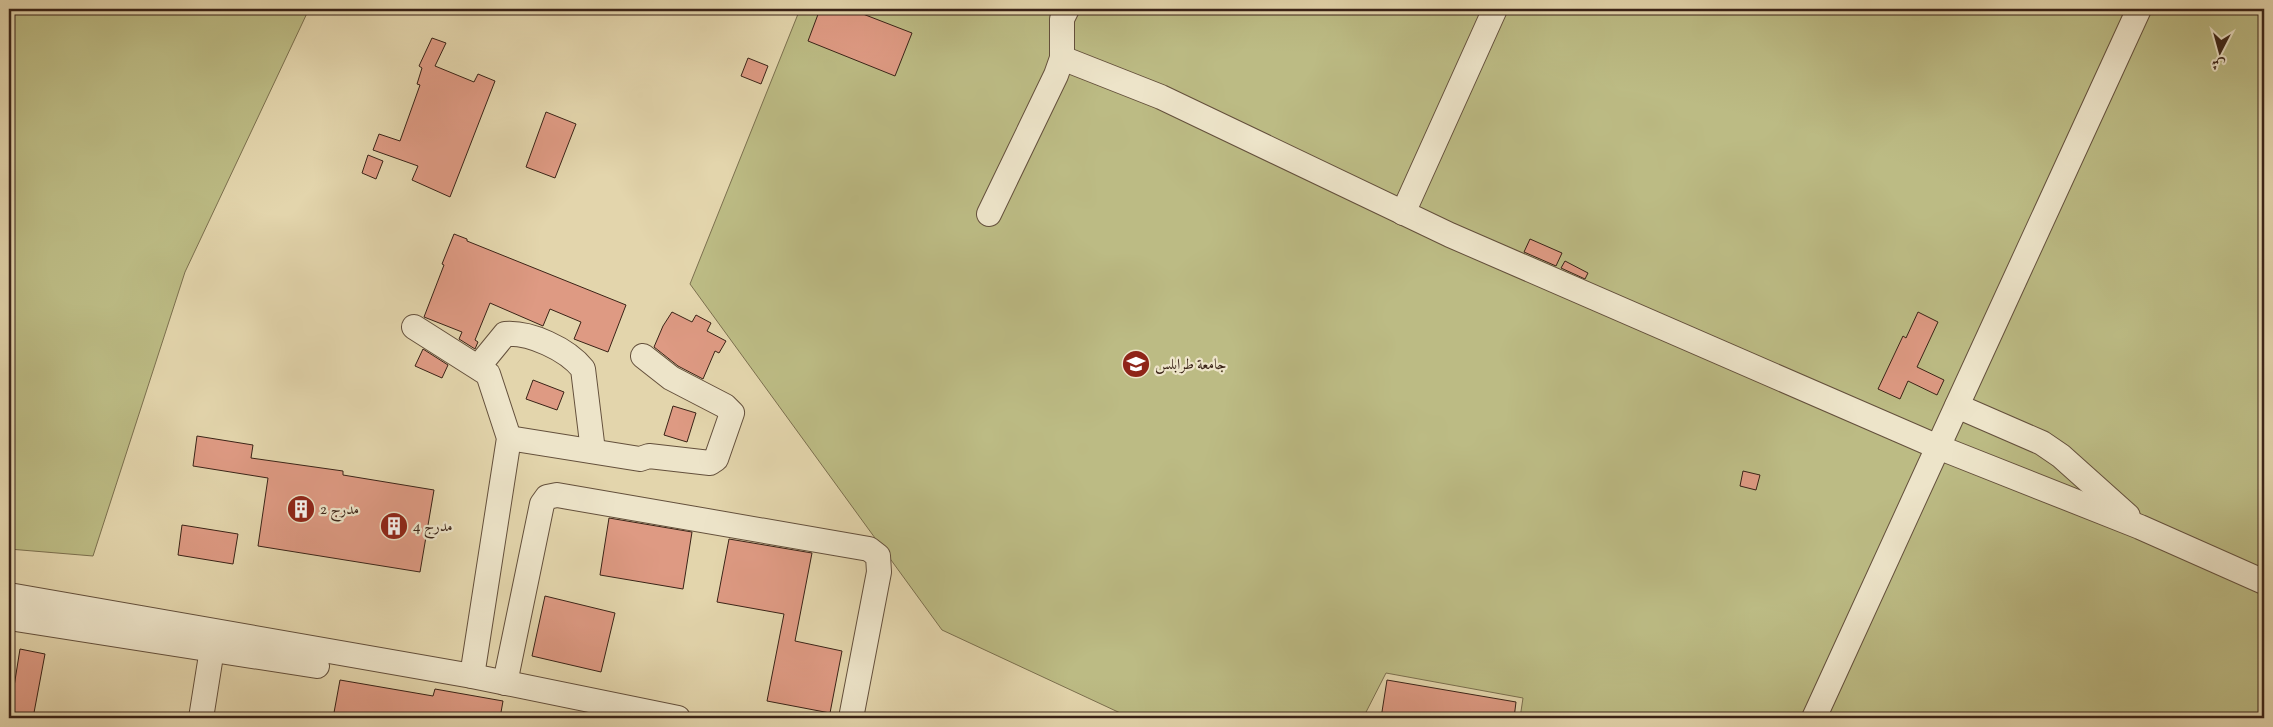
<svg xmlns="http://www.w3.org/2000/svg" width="2273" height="727" font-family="'Sorts Mill Goudy',Amiri,serif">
	<rect width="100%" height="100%" fill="#e3d5ac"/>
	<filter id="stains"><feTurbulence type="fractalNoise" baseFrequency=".004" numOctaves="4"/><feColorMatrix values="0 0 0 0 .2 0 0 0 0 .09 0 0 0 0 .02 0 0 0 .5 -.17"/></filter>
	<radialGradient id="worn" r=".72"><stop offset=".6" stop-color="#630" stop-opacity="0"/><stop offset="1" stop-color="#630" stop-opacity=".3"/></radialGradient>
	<g fill="#bcbb84" stroke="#7b6f4e">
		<path d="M9,9h300l-124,263 -92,284 -84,-7z"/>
		<path d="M800,9h1464v709h-744l3,-20 -137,-25 -23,45h-147l-24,-5 -13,5h-48l-189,-88 -252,-346z"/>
	</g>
	<g fill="#de9a83" stroke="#3a2317">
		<path d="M820,9h30l62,24 -17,43 -87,-35z"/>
		<path d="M432,38l14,5 -11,23 39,16 4,-8 17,7 -45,116 -38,-17 6,-14 -45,-16 6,-16 21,7 20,-56 -3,-1 5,-16 -3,-2z"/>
		<path d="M748,58l20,8 -7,18 -20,-8z"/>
		<path d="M546,112l30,12 -21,54 -29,-11z"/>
		<path d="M368,155l15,6 -7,18 -14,-6z"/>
		<path d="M454,234l13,5v2l159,64 -18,47 -34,-13 7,-17 -31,-13 -7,17 -53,-23 -15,37 3,2 -3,7 -16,-10 3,-7 -38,-15 20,-52 -2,-1z"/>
		<path d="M1530,239l32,14 -6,13 -32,-14z"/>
		<path d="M1565,261l23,12 -3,6 -24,-11z"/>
		<path d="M672,312l20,10 4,-7 15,8 -4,8 19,10 -7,12 -4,-2 -12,28 -25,-13 -24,-19 9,-21z"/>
		<path d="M1918,312l20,10 -21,45 27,13 -7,15 -29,-14 -8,18 -22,-10 25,-53 3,2z"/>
		<path d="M423,349l25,16 -6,13 -27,-12z"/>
		<path d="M533,380l31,12 -7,18 -31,-11z"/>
		<path d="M673,406l23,7 -9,29 -23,-7z"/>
		<path d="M197,436l56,9 -2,13 92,13v4l91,15 -14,82 -162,-26 10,-68 -75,-12z"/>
		<path d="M1743,471l17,4 -4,15 -16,-4z"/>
		<path d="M609,518l83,14 -9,57 -83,-14z"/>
		<path d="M182,525l56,9 -5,30 -55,-9z"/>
		<path d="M729,539l83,14 -17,88 47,10 -12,62 -63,-12 17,-87 -67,-12z"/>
		<path d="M545,596l70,17 -14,59 -69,-16z"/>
		<path d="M20,649l25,5 -12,64h-24z"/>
		<path d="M340,680l93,16 2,-7 68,12 -3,17h-167z"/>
		<path d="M1387,680l129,22 -2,16h-133z"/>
	</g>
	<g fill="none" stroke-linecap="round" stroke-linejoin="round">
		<defs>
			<g id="minor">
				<path d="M2139,9l-201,438 202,80 124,55"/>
				<path d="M1062,58l99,39 289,138 488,212 -124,271"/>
				<path d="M1403,213l92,-204"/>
				<path d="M989,214l67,-139 6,-17v-39l5,-10"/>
				<path d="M414,327l74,47 21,64 -37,238"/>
				<path d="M478,367l27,-33c25,-2 62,15 78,35l10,82"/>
				<path d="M1957,406l85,37 19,13 67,60"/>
				<path d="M509,438l131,21 9,-3 61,7 6,-4 16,-46 -7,-7 -54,-28 -28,-22"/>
				<path d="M9,595l463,81 206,42"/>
				<path d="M9,618l308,48"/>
				<path d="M505,683l37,-179 5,-7 10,-2 312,54 9,7 1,16 -28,146"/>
				<path d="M201,718l11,-69"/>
			</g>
		</defs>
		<use href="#minor" stroke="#64503c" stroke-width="26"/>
		<use href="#minor" stroke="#ede4c9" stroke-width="24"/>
	</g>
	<defs>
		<symbol id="university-disc" viewBox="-11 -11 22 22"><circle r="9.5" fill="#8f2418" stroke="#ede4c9"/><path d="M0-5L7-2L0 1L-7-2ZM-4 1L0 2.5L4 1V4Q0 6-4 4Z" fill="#fff"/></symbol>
		<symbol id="building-disc" viewBox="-11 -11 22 22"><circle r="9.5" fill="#8f2418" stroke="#ede4c9"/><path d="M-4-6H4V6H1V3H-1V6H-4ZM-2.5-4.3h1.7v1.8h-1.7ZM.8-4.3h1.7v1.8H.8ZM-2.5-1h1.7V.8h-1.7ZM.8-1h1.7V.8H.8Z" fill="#fff"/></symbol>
	</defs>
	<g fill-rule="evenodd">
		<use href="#university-disc" x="1120" y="348" width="32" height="32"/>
		<use href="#building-disc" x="285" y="493" width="32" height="32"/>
		<use href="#building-disc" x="378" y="510" width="32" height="32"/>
	</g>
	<g text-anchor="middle" stroke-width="4.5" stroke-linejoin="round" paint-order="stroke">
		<g font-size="15" fill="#3a2317" stroke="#ede4c9" text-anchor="start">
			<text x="1155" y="369">جامعة طرابلس</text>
			<text x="320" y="514">مدرج 2</text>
			<text x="413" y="531">مدرج 4</text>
		</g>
	</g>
	<rect width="2273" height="727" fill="none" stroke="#e3d5ac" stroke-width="30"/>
	<rect x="10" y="10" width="2253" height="707" fill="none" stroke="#3a2317" stroke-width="2.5"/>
	<rect x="15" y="15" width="2243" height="697" fill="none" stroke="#3a2317"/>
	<g transform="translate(2220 52) rotate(186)" stroke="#ede4c9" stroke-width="4" paint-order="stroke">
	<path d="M0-4L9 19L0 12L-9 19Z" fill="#3a2317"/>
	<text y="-8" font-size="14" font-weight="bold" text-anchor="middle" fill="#3a2317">ش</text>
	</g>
	<rect width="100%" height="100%" filter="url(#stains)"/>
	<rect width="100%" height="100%" fill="url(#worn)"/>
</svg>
